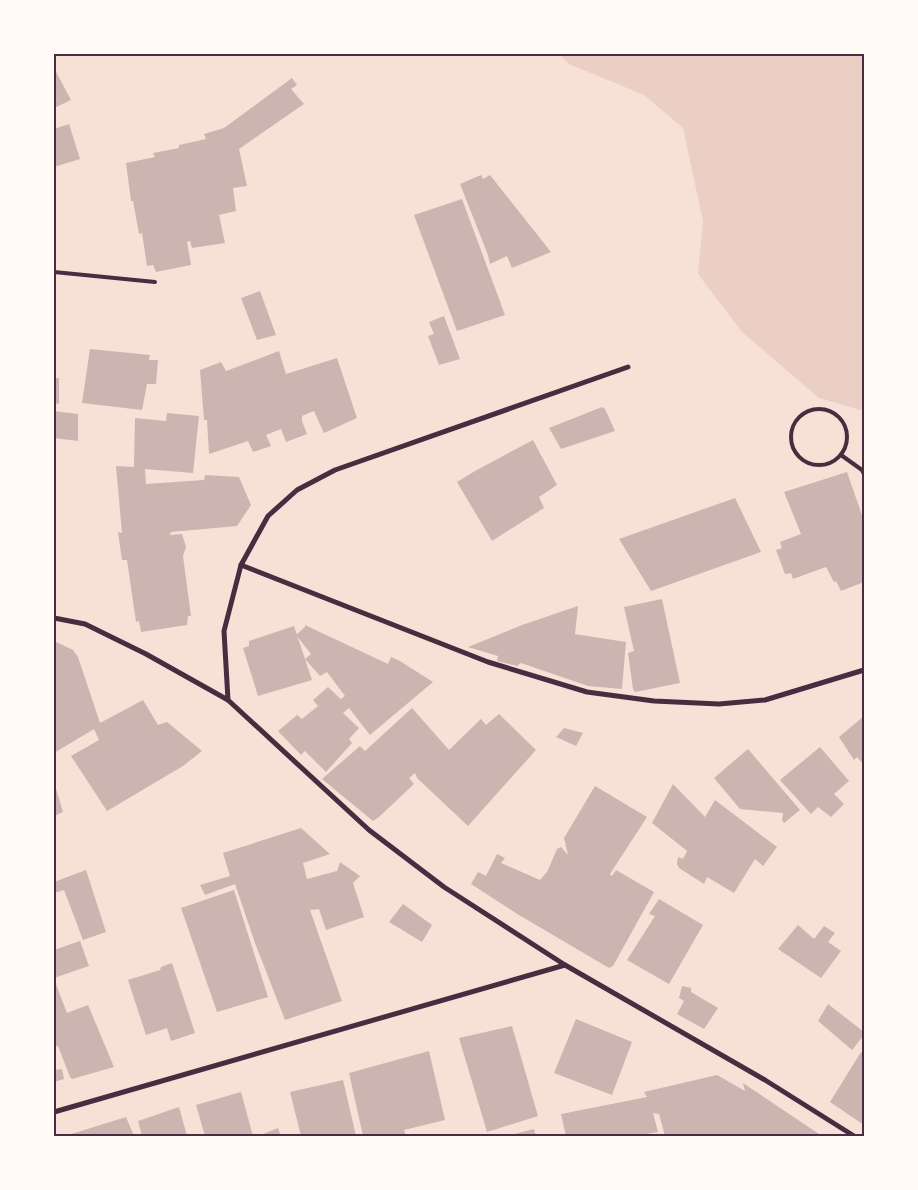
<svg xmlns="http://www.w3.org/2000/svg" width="918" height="1190" font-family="Overpass,sans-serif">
	<rect width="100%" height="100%" fill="#f7e1d7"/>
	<path fill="#ebcfc5" d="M559,54h305v357l-45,-13 -77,-66 -44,-58 5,-53 -20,-93 -39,-33 -75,-31z"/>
	<g fill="#ccb4b1">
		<path d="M54,68l17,32 -17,8z"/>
		<path d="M292,78l5,7 -6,4 13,15 -65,45 8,37 -14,2 3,23 -17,4 6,28 -33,5 -2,-7 -3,1 4,23 -35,7 -3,-7 -6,1 -5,-33 -3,1 -6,-33h-2l-5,-38 29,-6 -2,-4 26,-5v-3l27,-6 -2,-5 20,-6z"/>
		<path d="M69,124l11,35 -26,8v-38z"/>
		<path d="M481,175l2,4 7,-4 61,77 -39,16 -5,-12 -17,8 -2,-9 -28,-71z"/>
		<path d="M462,199l43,116 -48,16 -43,-116z"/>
		<path d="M260,291l16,44 -19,5 -16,-42z"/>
		<path d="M444,316l16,43 -21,6 -11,-29 6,-2 -5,-12z"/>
		<path d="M90,349l60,6 -1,5h9l-2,24h-9l-5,26 -60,-7z"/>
		<path d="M279,351l7,23 51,-16 20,60 -33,15 -10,-22 -12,5v5l5,13 -21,8 -5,-13 -15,6 5,11 -18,6 -5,-11 -39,13 -2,-34h-3l-4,-50 21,-8 5,9z"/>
		<path d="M54,378h5v26l-5,-1z"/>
		<path d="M602,407l3,2 10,22 -54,18 -12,-21z"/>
		<path d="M54,411l24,3v27l-24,-3z"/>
		<path d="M167,413l32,3 -6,57 -48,-4 1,15 58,-4 1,-5 34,2 12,28 -14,21 -66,6 -1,3 12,-1 4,13 -3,9 8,60h-3l-1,9 -46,7 -2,-11 -3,1 -9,-62h-5l-4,-28 4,1 -6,-67 18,1 1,-49 31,3z"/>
		<path d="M533,440l24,45 -18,12 5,11 -52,33 -35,-59 18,-11z"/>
		<path d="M847,472l17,49v61l-23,9 -5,-10 -2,1 -8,-15 -33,12 -2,-6 -6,1 -9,-24 6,-2 -2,-6 21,-8 -17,-42z"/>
		<path d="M735,498l26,54 -110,39 -32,-52z"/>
		<path d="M662,599l18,84 -45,9 -2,-3 -5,-36 6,-2 -10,-44z"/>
		<path d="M578,606l-3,28 51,8 -4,47 -34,-3 -67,-23 -4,3 -20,-5 1,-5 -30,-9 54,-22z"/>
		<path d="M305,625l83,39 3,-7 9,4 33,21 -63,53 -21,-27 -6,5 16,15 -10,11 3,4 -26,29 -21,-21 -4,4 -23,-24 19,-16 5,4 16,-13 -5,-6 15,-13 19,18 -6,-6 4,-3 -18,-24 -7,4 -15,-17 6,-5 -15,-19 9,-8z"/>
		<path d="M294,626l18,54 -54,16 -15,-48 6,-2v-5z"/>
		<path d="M54,641l19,9 5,7 22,66 43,-23 15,25 9,-3 35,29 -19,15 -76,45 -36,-55 28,-16 -5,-11 -40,24z"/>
		<path d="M412,708l37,42 32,-31 5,6 13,-11 37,36 -68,76 -51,-48 -2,-5 -6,5 5,6 -35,33 -6,4 -51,-42 38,-33 5,5z"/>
		<path d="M864,716v49l-7,-8 -3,3 -15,-23z"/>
		<path d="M564,728l19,5 -7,13 -20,-9z"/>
		<path d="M820,747l29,34 -15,13 10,10 -13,13 -13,-10 -7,7 -31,-34z"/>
		<path d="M748,749l52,61 -16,13 -2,-3 1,-7 -43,-4 -26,-31z"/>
		<path d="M54,782l9,30 -9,4z"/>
		<path d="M673,784l32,33 10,-17 62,47 -14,19 -8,-7 -21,34 -27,-16 -3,7 -25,-16 -2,-4 1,-7 5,2 4,-8 -35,-28z"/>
		<path d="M595,786l52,31 -37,57 2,2 4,-6 38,22 -41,74 -4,2 -90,-53 -48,-31 7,-12 8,4 11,-22 8,4 -4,5 39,17 7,-8 10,-23 4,-2 7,8 -4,-17z"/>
		<path d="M301,828l29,26 -27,9 4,16 30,-8 3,-9 20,14 -7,7 11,34 -38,13 -7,-21 -9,1 32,91 -57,19 -30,-77 -20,-59 -30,11 -5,-10 30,-9 -7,-23z"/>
		<path d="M86,870l20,62 -23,8 -19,-50 -10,3v-11z"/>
		<path d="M234,890l34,107 -51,15 -36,-104z"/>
		<path d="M659,899l44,26 -34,59 -42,-24 28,-44 -6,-2z"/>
		<path d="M403,904l29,21 -10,17 -33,-20z"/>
		<path d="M798,925l16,14 10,-13 11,7 -7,9 13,9 -20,27 -43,-29z"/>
		<path d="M80,941l9,25 -35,12v-28z"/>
		<path d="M172,963l23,70 -24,8 -4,-13 -21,7 -18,-55 32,-10 1,-3z"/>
		<path d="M54,979l13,34 21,-8 26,62 -42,12 -2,-2 -12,-31 -4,1z"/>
		<path d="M682,986l9,2v4l27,16 -14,21 -27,-15 7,-13 -5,-3z"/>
		<path d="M828,1004l36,28v3l-12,15 -34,-29z"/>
		<path d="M576,1019l56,23 -20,53 -58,-22z"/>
		<path d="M512,1026l26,90 -51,16 -28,-94z"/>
		<path d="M429,1051l16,69 -41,10 2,6h-43l-14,-63z"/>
		<path d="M861,1052l3,2v71l-34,-23z"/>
		<path d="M62,1069l2,10 -10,3v-12z"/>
		<path d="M717,1075l28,16 -2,-8 79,53h-38v-2l-7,2h-112l-6,-22 -6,-1 5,19 -22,4h-70l-5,-22 86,-17 -3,-5z"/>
		<path d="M343,1080l13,56h-55l-11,-44z"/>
		<path d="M241,1092l12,44h-48l-9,-31z"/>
		<path d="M179,1107l8,29h-45l-4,-15z"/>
		<path d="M126,1117l8,19h-69z"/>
		<path d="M278,1128l3,8h-23z"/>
		<path d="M534,1129l2,7h-29z"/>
	</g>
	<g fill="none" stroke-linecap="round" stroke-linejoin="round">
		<g stroke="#4a2c40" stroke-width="4">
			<path d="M54,272l101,10"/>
			<circle cx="819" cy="437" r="28"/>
			<path d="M841,455l21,15 2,4"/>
		</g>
		<g stroke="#4a2c40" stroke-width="5">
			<path d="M241,565l247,97 99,30 67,9 65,3 46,-4 99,-30"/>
			<path d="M54,618l31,6 61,30 82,46 141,130 75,57 121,78 200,115 89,56"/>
			<path d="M228,700l-4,-69 17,-66 27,-49 29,-26 38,-20 293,-103"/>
			<path d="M54,1112l511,-147"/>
		</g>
	</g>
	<rect width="918" height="1190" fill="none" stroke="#fffaf5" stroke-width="110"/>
	<rect x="55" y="55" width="808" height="1080" fill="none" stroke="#4a2c40" stroke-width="2"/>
</svg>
